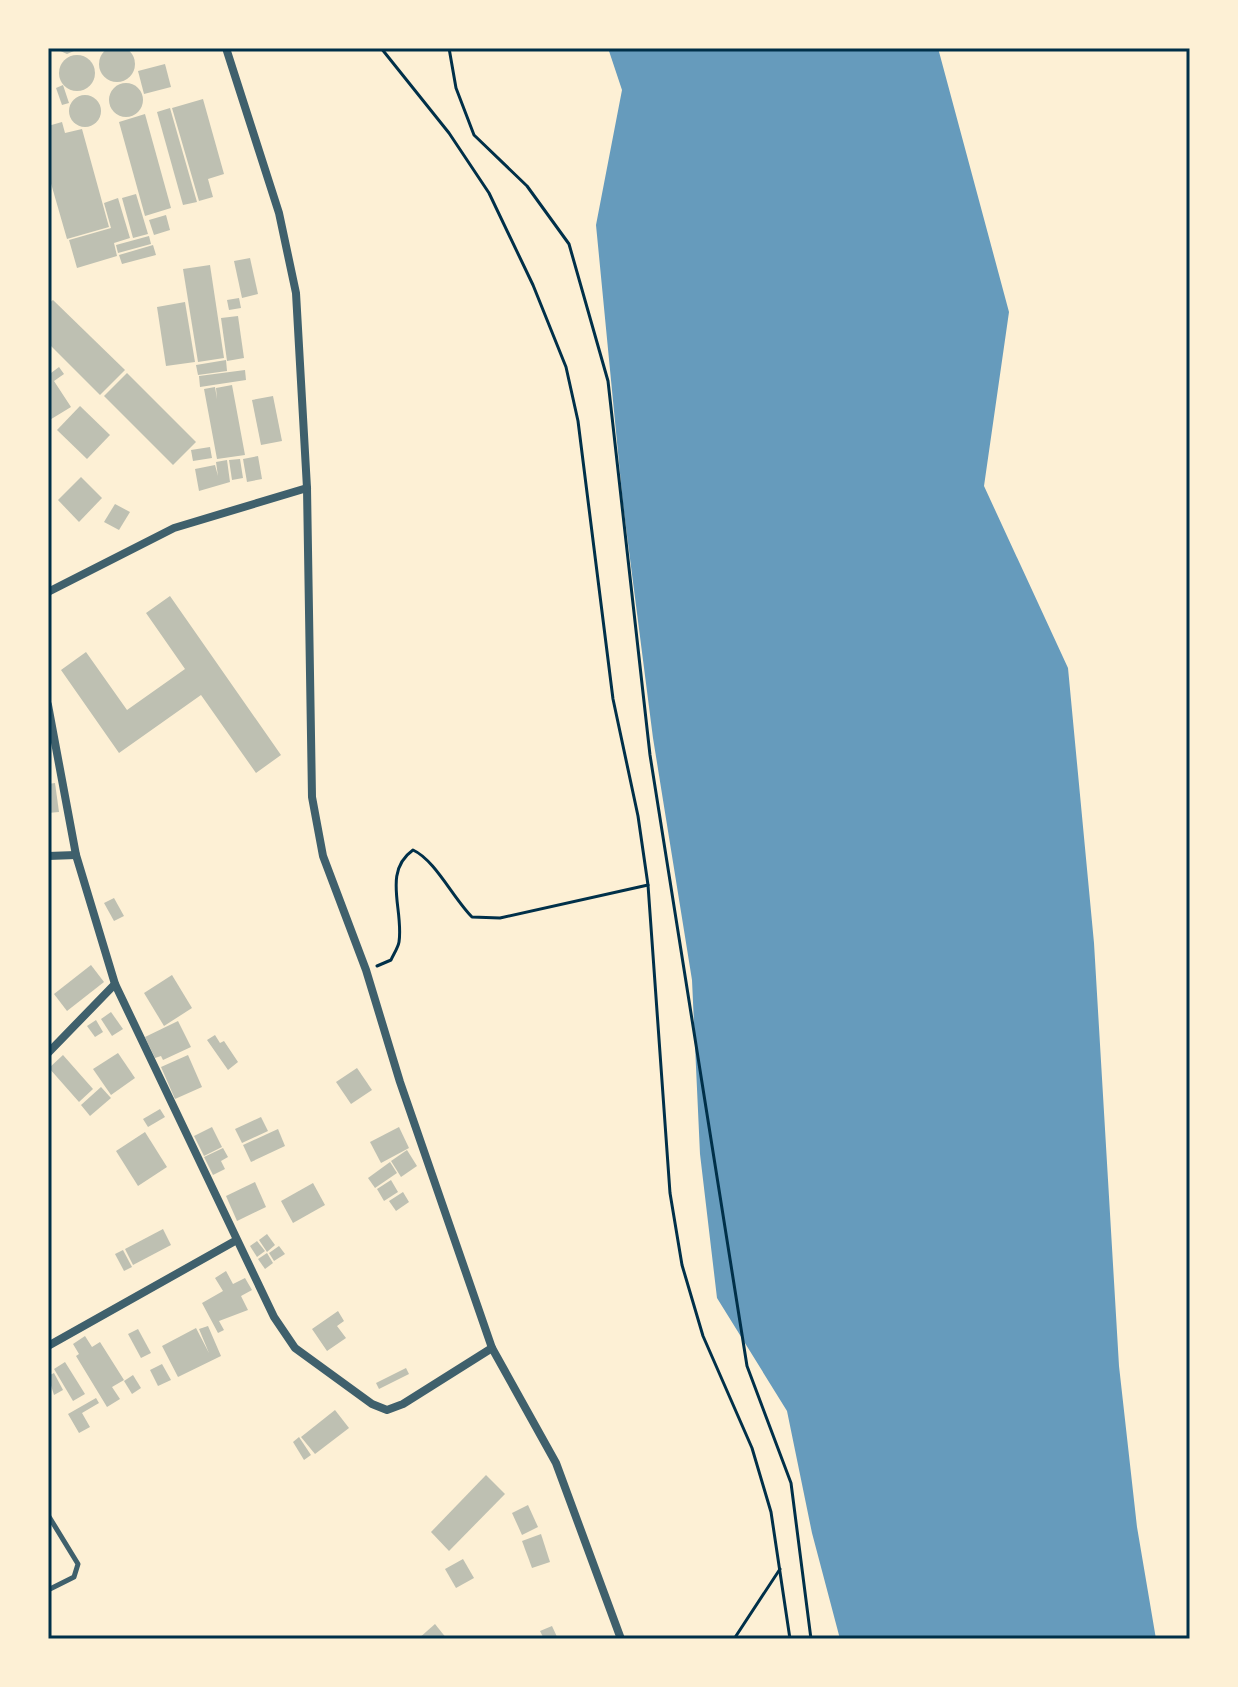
<svg xmlns="http://www.w3.org/2000/svg" width="1238" height="1687" font-family="'Open Sans',sans-serif">
	<rect width="100%" height="100%" fill="#fdf0d5"/>
	<path fill="#669bbc" d="M608,48h330l71,264 -25,174 84,182 26,275 25,423 18,161 19,112h-316l-28,-106 -25,-122 -70,-113 -17,-144 -8,-174 -39,-242 -30,-234 -27,-279 26,-135z"/>
	<g fill="#bec0b2">
		<circle cx="117" cy="64" r="18"/>
		<path d="M54,48h27l-14,6z"/>
		<circle cx="77" cy="73" r="18"/>
		<path d="M165,64l6,23 -27,7 -6,-23z"/>
		<circle cx="126" cy="100" r="17"/>
		<path d="M63,85l6,18 -7,2 -6,-17z"/>
		<circle cx="85" cy="111" r="16"/>
		<path d="M203,99l21,75 -16,5 5,18 -14,4 -27,-93z"/>
		<path d="M170,108l27,94 -14,3 -26,-93z"/>
		<path d="M145,114l26,94 -26,8 -26,-94z"/>
		<path d="M62,122l3,11 17,-4 27,98 -42,12 -19,-66v-47z"/>
		<path d="M136,194l12,40 -15,4 -11,-40z"/>
		<path d="M118,198l12,40 -16,5 3,13 -40,12 -8,-28 42,-12 -7,-25z"/>
		<path d="M166,215l4,15 -16,5 -5,-15z"/>
		<path d="M149,236l2,8 -33,9 -2,-8z"/>
		<path d="M153,245l3,10 -34,9 -3,-9z"/>
		<path d="M250,258l8,36 -16,4 -8,-37z"/>
		<path d="M210,265l14,93 -26,4 -15,-93z"/>
		<path d="M239,298l2,10 -12,2 -2,-10z"/>
		<path d="M53,300l72,70 -25,25 -52,-52v-39z"/>
		<path d="M185,302l10,60 -29,4 -9,-59z"/>
		<path d="M238,316l6,42 -17,3 -6,-43z"/>
		<path d="M226,360l1,11 -29,4 -2,-10z"/>
		<path d="M59,367l5,7 -10,7 17,26 -23,14v-53l3,5z"/>
		<path d="M245,370l1,10 -46,7 -1,-11z"/>
		<path d="M127,373l69,69 -23,23 -69,-69z"/>
		<path d="M232,385l13,70 -28,4 -13,-70 11,-2 2,12 -1,-11z"/>
		<path d="M273,396l9,45 -21,4 -9,-45z"/>
		<path d="M80,406l30,29 -23,24 -30,-29z"/>
		<path d="M210,447l2,11 -19,3 -2,-11z"/>
		<path d="M258,456l4,23 -15,3 -4,-23z"/>
		<path d="M240,459l3,19 -11,2 -3,-20z"/>
		<path d="M227,460l3,22 -31,9 -4,-22 20,-4 3,11 -2,-14z"/>
		<path d="M81,477l21,21 -23,24 -21,-22z"/>
		<path d="M115,504l15,8 -11,18 -15,-8z"/>
		<path d="M170,596l111,159 -25,18 -55,-78 -82,58 -58,-83 25,-18 41,58 58,-41 -39,-56z"/>
		<path d="M55,783l4,29 -11,1v-29z"/>
		<path d="M114,898l10,18 -10,5 -10,-18z"/>
		<path d="M91,965l13,17 -37,29 -13,-17z"/>
		<path d="M172,975l20,33 -28,18 -20,-33z"/>
		<path d="M111,1012l12,17 -11,7 -11,-17z"/>
		<path d="M96,1020l7,12 -8,5 -8,-11z"/>
		<path d="M178,1021l13,26 -28,13 -2,-4 -6,2 -10,-21z"/>
		<path d="M215,1035l5,8 4,-2 14,21 -10,8 -21,-30z"/>
		<path d="M118,1053l17,25 -24,17 -18,-26z"/>
		<path d="M63,1055l30,34 -14,13 -30,-34z"/>
		<path d="M188,1055l14,32 -27,12 -14,-32z"/>
		<path d="M357,1068l15,22 -21,14 -15,-22z"/>
		<path d="M101,1087l10,11 -21,18 -9,-11z"/>
		<path d="M160,1109l5,8 -17,10 -5,-8z"/>
		<path d="M261,1117l7,14 -26,12 -7,-14z"/>
		<path d="M212,1127l10,20 -18,9 -10,-20z"/>
		<path d="M399,1127l10,21 -28,15 -11,-21z"/>
		<path d="M278,1129l7,17 -34,16 -8,-17z"/>
		<path d="M145,1132l22,35 -29,19 -22,-35z"/>
		<path d="M223,1148l5,9 -7,4 4,8 -12,6 -9,-18z"/>
		<path d="M407,1150l10,16 -16,11 -10,-16z"/>
		<path d="M390,1162l7,11 -22,15 -7,-10z"/>
		<path d="M391,1180l7,12 -14,9 -7,-12z"/>
		<path d="M255,1182l11,25 -29,14 -11,-25z"/>
		<path d="M313,1183l12,22 -32,18 -12,-22z"/>
		<path d="M403,1192l6,10 -13,9 -7,-10z"/>
		<path d="M163,1229l8,16 -38,20 -8,-16z"/>
		<path d="M267,1234l8,11 -8,7 -8,-12z"/>
		<path d="M257,1241l8,10 -8,6 -7,-11z"/>
		<path d="M279,1246l6,8 -11,7 -5,-8z"/>
		<path d="M123,1250l9,17 -8,4 -9,-17z"/>
		<path d="M267,1253l6,10 -8,6 -7,-10z"/>
		<path d="M226,1271l7,13 12,-6 7,12 -11,6 7,14 -29,11 5,9 -6,3 -16,-30 21,-12 -8,-13z"/>
		<path d="M338,1311l6,10 -7,5 9,12 -19,13 -15,-22z"/>
		<path d="M208,1326l13,30 -43,21 -16,-31 34,-18 13,25 -10,-24z"/>
		<path d="M138,1329l13,24 -10,5 -13,-24z"/>
		<path d="M85,1336l7,11 8,-5 24,38 -12,7 8,12 -13,8 -31,-51 3,-2 -6,-10z"/>
		<path d="M65,1362l20,32 -12,7 -19,-32z"/>
		<path d="M162,1364l9,16 -13,6 -8,-16z"/>
		<path d="M406,1368l3,6 -30,15 -3,-6z"/>
		<path d="M54,1373l9,17 -9,5 -6,-19z"/>
		<path d="M133,1375l8,13 -9,6 -8,-13z"/>
		<path d="M96,1398l3,5 -17,10 8,14 -11,6 -11,-19z"/>
		<path d="M335,1410l14,18 -34,26 -14,-17z"/>
		<path d="M299,1437l12,18 -7,5 -11,-18z"/>
		<path d="M486,1475l19,19 -56,57 -18,-19z"/>
		<path d="M528,1505l10,22 -16,8 -10,-22z"/>
		<path d="M541,1534l9,28 -18,6 -10,-27z"/>
		<path d="M463,1559l11,19 -18,10 -11,-19z"/>
		<path d="M435,1624l12,15h-29z"/>
		<path d="M552,1626l6,13h-14l-4,-8z"/>
	</g>
	<g fill="none" stroke-linecap="round" stroke-linejoin="round">
		<g stroke="#003049" stroke-width="3">
			<path d="M381,48l68,85 40,60 44,92 33,82 12,54 35,278 25,117 10,69 22,308 12,72 21,71 49,112 19,64 19,127"/>
			<path d="M449,48l7,40 18,47 53,51 42,58 39,137 42,374 97,611 44,117 20,156"/>
			<path d="M377,966l14,-6c2,-5 7,-12 8,-18 5,-32 -17,-70 14,-92 22,10 40,48 59,67l28,1 148,-33"/>
			<path d="M734,1639l46,-70"/>
		</g>
		<path stroke="#3f606c" stroke-width="5" d="M48,1515l30,49 -4,13 -26,13"/>
		<g stroke="#3f606c" stroke-width="8">
			<path d="M226,48l53,165 17,80 11,195 5,309 11,59 43,114 34,112 92,266 64,115 65,176"/>
			<path d="M48,592l126,-64 133,-40"/>
			<path d="M48,705l28,150 39,129 159,333 21,31 77,56 15,6 16,-6 89,-56"/>
			<path d="M48,856l28,-1"/>
			<path d="M48,1053l67,-69"/>
			<path d="M48,1346l187,-105"/>
		</g>
	</g>
	<rect width="1238" height="1687" fill="none" stroke="#fdf0d5" stroke-width="100"/>
	<rect x="50" y="50" width="1138" height="1587" fill="none" stroke="#003049" stroke-width="3"/>
</svg>
